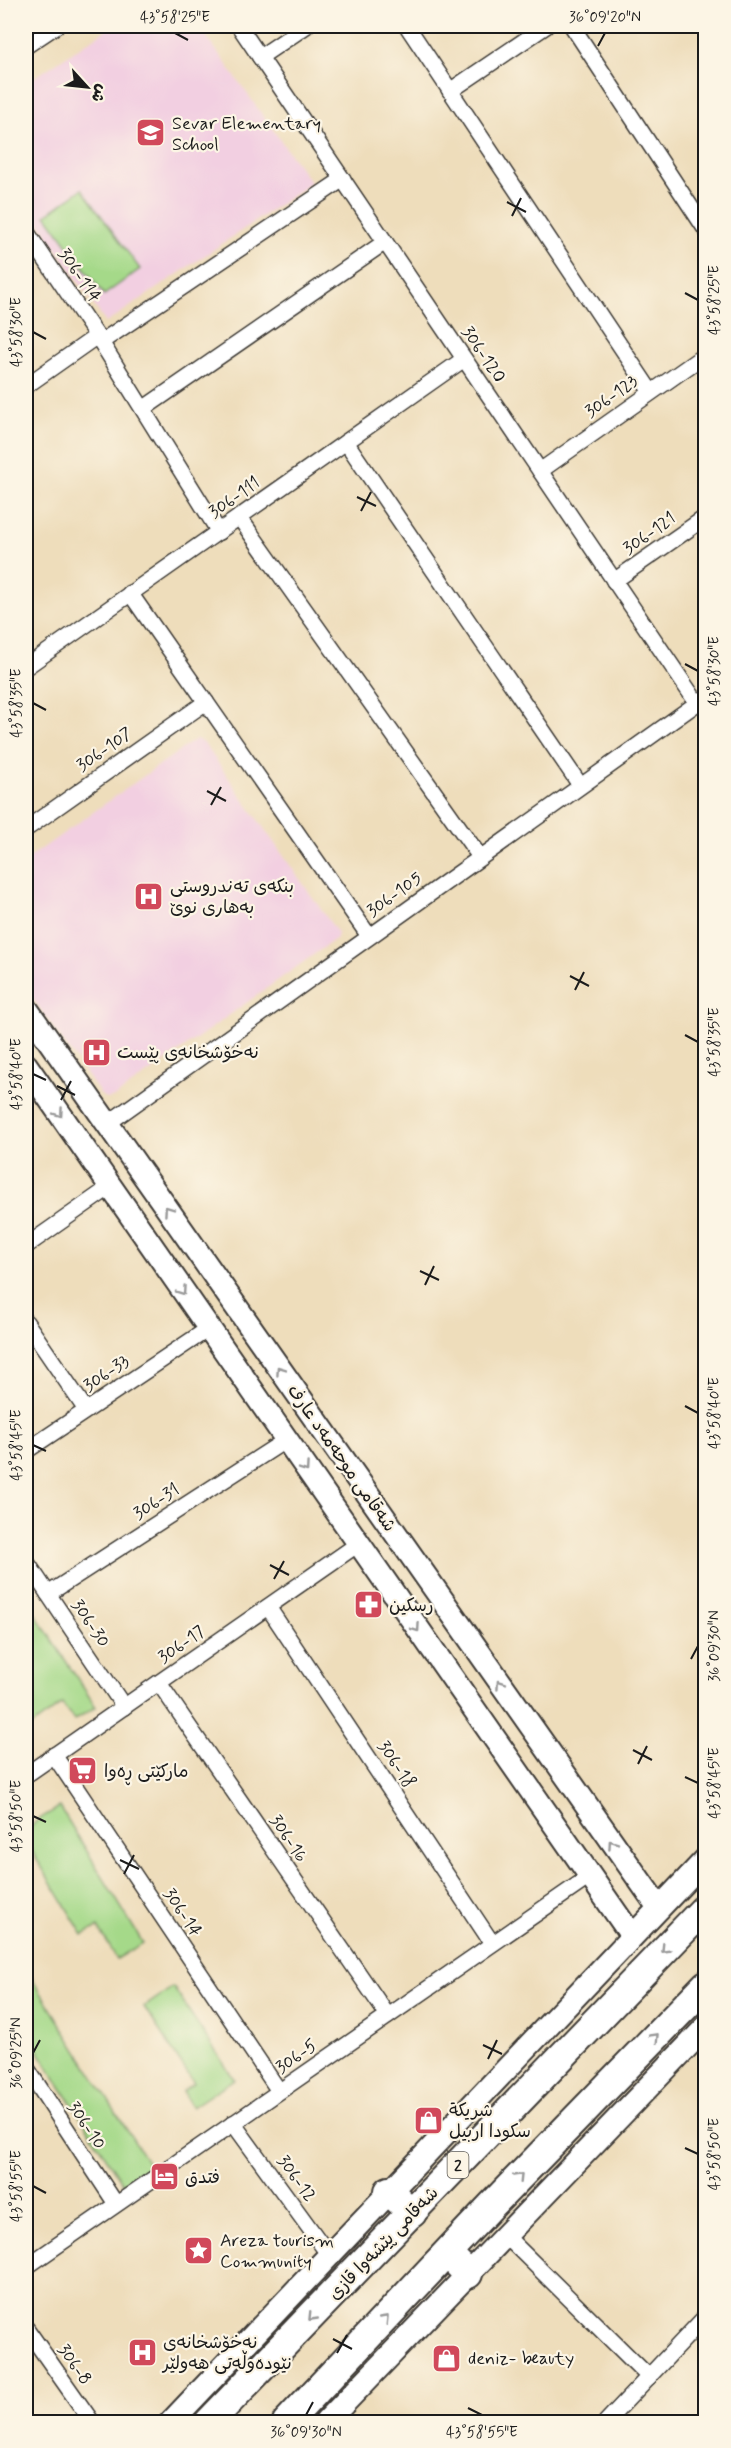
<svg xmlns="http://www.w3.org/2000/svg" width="731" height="2448" font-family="Mynerve,'Playpen Sans Arabic',sans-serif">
	<rect width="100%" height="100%" fill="#fcf5e5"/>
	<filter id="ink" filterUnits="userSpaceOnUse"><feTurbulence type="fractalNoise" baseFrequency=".0167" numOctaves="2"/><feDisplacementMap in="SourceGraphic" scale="12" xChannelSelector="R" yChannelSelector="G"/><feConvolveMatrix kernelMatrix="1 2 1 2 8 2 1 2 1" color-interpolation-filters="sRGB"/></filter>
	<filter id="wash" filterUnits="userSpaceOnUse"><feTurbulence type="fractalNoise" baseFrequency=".008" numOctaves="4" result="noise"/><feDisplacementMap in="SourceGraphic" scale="24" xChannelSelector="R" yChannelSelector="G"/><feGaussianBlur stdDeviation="1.35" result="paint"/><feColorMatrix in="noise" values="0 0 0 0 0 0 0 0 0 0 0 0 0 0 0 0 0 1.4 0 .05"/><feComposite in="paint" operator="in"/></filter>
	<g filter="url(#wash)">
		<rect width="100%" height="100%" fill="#edb"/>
		<g fill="#f2cfe1">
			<path d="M112,26h87l112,157 -205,140 -80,-120v-120z"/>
			<path d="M196,739l8,4 133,189v6l-222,159 -8,2 -6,-4 -75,-106v-129z"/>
		</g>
		<g fill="#a5d989" stroke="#607a52" stroke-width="1.5">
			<path d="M82,189l58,80 -36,26 -58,-80z"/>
			<path d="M26,1600l70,107 -22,13 -12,-16 -36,26z"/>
			<path d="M60,1807l83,136 -26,16 -19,-32 -15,8 -55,-90c-4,-22 15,-28 32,-38z"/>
			<path d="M26,1969l125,199 -26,19 -99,-155z"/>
			<path d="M173,1987l61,92 -42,28 -10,-16 12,-8 -50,-76z"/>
		</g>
	</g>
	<g filter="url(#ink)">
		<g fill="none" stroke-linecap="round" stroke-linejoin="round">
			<defs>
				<g id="street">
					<path d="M239,26l458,677"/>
					<path d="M407,26l244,366"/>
					<path d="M572,26l134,204"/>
					<path d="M26,46l30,-20"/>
					<path d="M260,57l46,-31"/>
					<path d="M450,91l96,-65"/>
					<path d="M26,231l75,111 118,190"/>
					<path d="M101,342l242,-163"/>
					<path d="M26,386l71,-50"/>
					<path d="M143,409l242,-167"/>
					<path d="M346,442l234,343"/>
					<path d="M540,471l166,-117"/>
					<path d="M239,517l241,340"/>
					<path d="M614,581l92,-64"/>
					<path d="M130,593l239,343"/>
					<path d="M26,667l438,-308"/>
					<path d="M26,829l180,-127"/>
					<path d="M107,1124l596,-425"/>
					<path d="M26,1246l84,-59"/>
					<path d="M26,1322l60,88"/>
					<path d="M26,1451l182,-122"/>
					<path d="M26,1561l98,146"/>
					<path d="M48,1594l238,-154"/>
					<path d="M268,1607l224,336"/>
					<path d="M159,1683l229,333"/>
					<path d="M54,1755l225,336"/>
					<path d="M26,1775l332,-231"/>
					<path d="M26,2067l90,137"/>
					<path d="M233,2123l96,132"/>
					<path d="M505,2235l144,142"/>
					<path d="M26,2267l563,-390"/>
					<path d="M26,2328l66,94"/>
					<path d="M606,2422l100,-106"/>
				</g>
				<g id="secondary">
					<path d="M26,1008l633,900"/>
					<path d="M26,1065l606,871"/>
					<path d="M171,2422l535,-563"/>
					<path d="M326,2422l380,-395"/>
				</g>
				<g id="highway">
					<path d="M389,2191l23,22"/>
					<path d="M448,2254l20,20"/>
					<path d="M209,2422l497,-515"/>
					<path d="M287,2422l205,-217 214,-220"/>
				</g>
			</defs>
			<use href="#street" stroke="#3c3934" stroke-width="18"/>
			<use href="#secondary" stroke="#3c3934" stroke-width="26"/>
			<use href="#highway" stroke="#3c3934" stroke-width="32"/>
			<use href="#street" stroke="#fff" stroke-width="15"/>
			<use href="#secondary" stroke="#fff" stroke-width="22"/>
			<use href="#highway" stroke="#fff" stroke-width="28"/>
		</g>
		<defs><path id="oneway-chevron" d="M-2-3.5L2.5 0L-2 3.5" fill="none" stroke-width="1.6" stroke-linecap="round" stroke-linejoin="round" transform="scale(1.5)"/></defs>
		<g stroke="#999">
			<use href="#oneway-chevron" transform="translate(59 1113) rotate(55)"/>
			<use href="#oneway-chevron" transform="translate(168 1210) rotate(-125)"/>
			<use href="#oneway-chevron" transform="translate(182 1291) rotate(55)"/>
			<use href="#oneway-chevron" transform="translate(280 1370) rotate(-125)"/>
			<use href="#oneway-chevron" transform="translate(305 1468) rotate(55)"/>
			<use href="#oneway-chevron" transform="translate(416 1628) rotate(55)"/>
			<use href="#oneway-chevron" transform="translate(500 1684) rotate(-125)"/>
			<use href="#oneway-chevron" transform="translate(612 1844) rotate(-125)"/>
			<use href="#oneway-chevron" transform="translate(665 1949) rotate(134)"/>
			<use href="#oneway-chevron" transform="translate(655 2037) rotate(-46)"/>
			<use href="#oneway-chevron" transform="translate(519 2177) rotate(-46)"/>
			<use href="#oneway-chevron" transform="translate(312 2317) rotate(134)"/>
			<use href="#oneway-chevron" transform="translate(385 2319) rotate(-46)"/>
		</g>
	</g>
	<path fill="none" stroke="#1c1c1c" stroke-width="2" d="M175,33l13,7M598,46l7,-13M507,202l19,10M512,216l9,-18M685,293l13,7M33,332l13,7M357,497l19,9M361,511l10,-19M685,664l13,7M33,703l13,7M207,791l19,10M211,805l10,-18M570,976l19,10M575,990l9,-18M685,1035l13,7M33,1074l13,6M57,1086l18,9M61,1100l10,-19M420,1271l19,9M425,1285l9,-19M685,1406l13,7M33,1445l13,6M270,1565l19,10M274,1579l10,-18M691,1659l7,-13M633,1750l19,10M638,1764l9,-18M685,1777l13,6M33,1816l13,6M120,1860l19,9M124,1874l10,-19M483,2045l19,9M33,2053l7,-13M488,2059l9,-19M685,2148l13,6M33,2186l13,7M333,2339l19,10M337,2353l10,-18M468,2408l14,7M306,2415l7,-13"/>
	<defs>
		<symbol id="school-square" viewBox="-11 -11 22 22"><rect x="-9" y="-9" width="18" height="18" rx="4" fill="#d1495b" stroke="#fcf5e5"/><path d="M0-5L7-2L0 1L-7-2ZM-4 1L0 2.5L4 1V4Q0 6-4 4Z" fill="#fff"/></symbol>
		<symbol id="hospital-square" viewBox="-11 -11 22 22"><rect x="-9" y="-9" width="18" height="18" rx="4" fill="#d1495b" stroke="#fcf5e5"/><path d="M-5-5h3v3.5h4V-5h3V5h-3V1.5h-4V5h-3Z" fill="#fff"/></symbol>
		<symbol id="pharmacy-square" viewBox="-11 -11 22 22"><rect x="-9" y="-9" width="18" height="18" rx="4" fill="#d1495b" stroke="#fcf5e5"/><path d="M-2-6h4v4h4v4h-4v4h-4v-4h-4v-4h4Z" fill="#fff"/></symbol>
		<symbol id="supermarket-square" viewBox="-11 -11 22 22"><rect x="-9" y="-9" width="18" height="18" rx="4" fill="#d1495b" stroke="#fcf5e5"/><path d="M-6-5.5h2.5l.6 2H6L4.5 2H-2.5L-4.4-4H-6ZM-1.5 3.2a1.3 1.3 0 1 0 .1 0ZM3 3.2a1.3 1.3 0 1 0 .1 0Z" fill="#fff"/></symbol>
		<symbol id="shop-square" viewBox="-11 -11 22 22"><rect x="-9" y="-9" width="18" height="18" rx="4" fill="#d1495b" stroke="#fcf5e5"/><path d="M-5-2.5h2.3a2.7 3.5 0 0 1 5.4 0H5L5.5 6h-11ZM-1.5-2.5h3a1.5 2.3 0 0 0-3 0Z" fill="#fff"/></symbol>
		<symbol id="hotel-square" viewBox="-11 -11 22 22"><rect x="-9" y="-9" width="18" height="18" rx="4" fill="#d1495b" stroke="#fcf5e5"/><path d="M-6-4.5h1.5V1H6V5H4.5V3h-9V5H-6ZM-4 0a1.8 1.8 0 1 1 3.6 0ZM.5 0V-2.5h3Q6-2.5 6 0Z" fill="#fff"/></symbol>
		<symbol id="sight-square" viewBox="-11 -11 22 22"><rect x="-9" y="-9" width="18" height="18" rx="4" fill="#d1495b" stroke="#fcf5e5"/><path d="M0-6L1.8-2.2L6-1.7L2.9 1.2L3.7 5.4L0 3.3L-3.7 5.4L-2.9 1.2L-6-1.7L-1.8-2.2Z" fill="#fff"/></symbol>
	</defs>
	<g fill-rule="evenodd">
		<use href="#school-square" x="134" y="116" width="33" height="33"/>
		<use href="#hospital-square" x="132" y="880" width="33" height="33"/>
		<use href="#hospital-square" x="80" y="1036" width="33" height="33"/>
		<use href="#pharmacy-square" x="352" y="1588" width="33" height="33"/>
		<use href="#supermarket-square" x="66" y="1754" width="33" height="33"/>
		<use href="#shop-square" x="412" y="2104" width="33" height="33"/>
		<use href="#hotel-square" x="148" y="2160" width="33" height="33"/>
		<use href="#sight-square" x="182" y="2234" width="33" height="33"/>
		<use href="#hospital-square" x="126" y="2336" width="33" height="33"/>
		<use href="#shop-square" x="430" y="2342" width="33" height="33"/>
	</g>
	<g text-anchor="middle" stroke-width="4.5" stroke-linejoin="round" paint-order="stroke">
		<rect fill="#fcf5e5" stroke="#5f5d58" stroke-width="1.5" x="447.5" y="2152" width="21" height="26" rx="4.5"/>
		<g font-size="16" font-weight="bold" fill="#1c1c1c">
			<text x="458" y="2171">2</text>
		</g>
		<g font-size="18" fill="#1c1c1c" stroke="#fcf5e5" text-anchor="start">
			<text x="172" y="129">Sevar Elementary<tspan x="172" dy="21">School</tspan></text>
			<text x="170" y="892">بنکەی تەندروستی<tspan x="170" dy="21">بەهاری نوێ</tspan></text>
			<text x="117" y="1058">نەخۆشخانەی پێست</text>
			<text x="389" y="1611">رسکین</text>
			<text x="104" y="1777">مارکێتی ڕەوا</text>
			<text x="449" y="2116">شريكة<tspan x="449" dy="21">سكودا اربيل</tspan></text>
			<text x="185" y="2183">فتدق</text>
			<text x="220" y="2246">Areza tourism<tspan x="220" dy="21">Community</tspan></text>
			<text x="163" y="2348">نەخۆشخانەی<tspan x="163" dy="21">نێودەوڵەتی ھەولێر</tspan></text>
			<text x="468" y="2364">deniz- beauty</text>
		</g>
		<g font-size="18" fill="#1c1c1c" stroke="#fcf5e5">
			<text transform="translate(80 275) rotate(56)" y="6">306-114</text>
			<text transform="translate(484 354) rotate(56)" y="6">306-120</text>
			<text transform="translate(611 396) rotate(-35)" y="6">306-123</text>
			<text transform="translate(234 497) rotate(-35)" y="6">306-111</text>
			<text transform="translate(649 533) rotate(-35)" y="6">306-121</text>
			<text transform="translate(104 749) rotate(-35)" y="6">306-107</text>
			<text transform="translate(394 894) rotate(-36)" y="6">306-105</text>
			<text transform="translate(106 1373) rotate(-34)" y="6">306-33</text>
			<text transform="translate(342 1458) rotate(55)" y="6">شەقامی موحەمەد عارف</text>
			<text transform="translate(156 1501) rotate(-33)" y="6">306-31</text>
			<text transform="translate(91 1623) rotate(56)" y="6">306-30</text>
			<text transform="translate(181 1644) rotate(-35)" y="6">306-17</text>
			<text transform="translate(397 1764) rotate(56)" y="6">306-18</text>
			<text transform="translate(289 1838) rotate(56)" y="6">306-16</text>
			<text transform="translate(183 1912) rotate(56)" y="6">306-14</text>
			<text transform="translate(296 2056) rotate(-35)" y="6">306-5</text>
			<text transform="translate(87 2125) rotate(56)" y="6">306-10</text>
			<text transform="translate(297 2178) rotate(54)" y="6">306-12</text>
			<text transform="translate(383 2243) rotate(-46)" y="6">شەقامی پێشەوا قازی</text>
			<text transform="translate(75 2364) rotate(55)" y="6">306-8</text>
		</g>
	</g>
	<rect width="731" height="2448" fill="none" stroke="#fcf5e5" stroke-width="66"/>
	<g transform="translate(87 87) rotate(117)" stroke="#fcf5e5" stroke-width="4.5" paint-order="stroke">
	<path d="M0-4.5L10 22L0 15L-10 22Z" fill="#1c1c1c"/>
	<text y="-9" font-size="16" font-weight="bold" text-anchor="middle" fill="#1c1c1c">ش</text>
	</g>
	<rect x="33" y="33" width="665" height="2382" fill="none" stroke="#1c1c1c" stroke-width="2"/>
	<g font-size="15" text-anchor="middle" fill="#1c1c1c">
		<text x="175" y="22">43°58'25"E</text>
		<text x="605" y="22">36°09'20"N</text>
		<text transform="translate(714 300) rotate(-90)" y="5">43°58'25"E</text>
		<text transform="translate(16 332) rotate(-90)" y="5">43°58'30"E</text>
		<text transform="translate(714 671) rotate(-90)" y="5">43°58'30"E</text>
		<text transform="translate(16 703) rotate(-90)" y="5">43°58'35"E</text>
		<text transform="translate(714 1042) rotate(-90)" y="5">43°58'35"E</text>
		<text transform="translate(16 1074) rotate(-90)" y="5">43°58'40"E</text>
		<text transform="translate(714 1413) rotate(-90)" y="5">43°58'40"E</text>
		<text transform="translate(16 1445) rotate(-90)" y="5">43°58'45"E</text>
		<text transform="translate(714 1646) rotate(-90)" y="5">36°09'30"N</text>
		<text transform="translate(714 1783) rotate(-90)" y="5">43°58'45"E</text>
		<text transform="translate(16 1816) rotate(-90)" y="5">43°58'50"E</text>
		<text transform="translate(16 2053) rotate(-90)" y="5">36°09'25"N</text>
		<text transform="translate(714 2154) rotate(-90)" y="5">43°58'50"E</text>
		<text transform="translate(16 2186) rotate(-90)" y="5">43°58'55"E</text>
		<text x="306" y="2437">36°09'30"N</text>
		<text x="482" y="2437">43°58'55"E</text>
	</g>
</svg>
